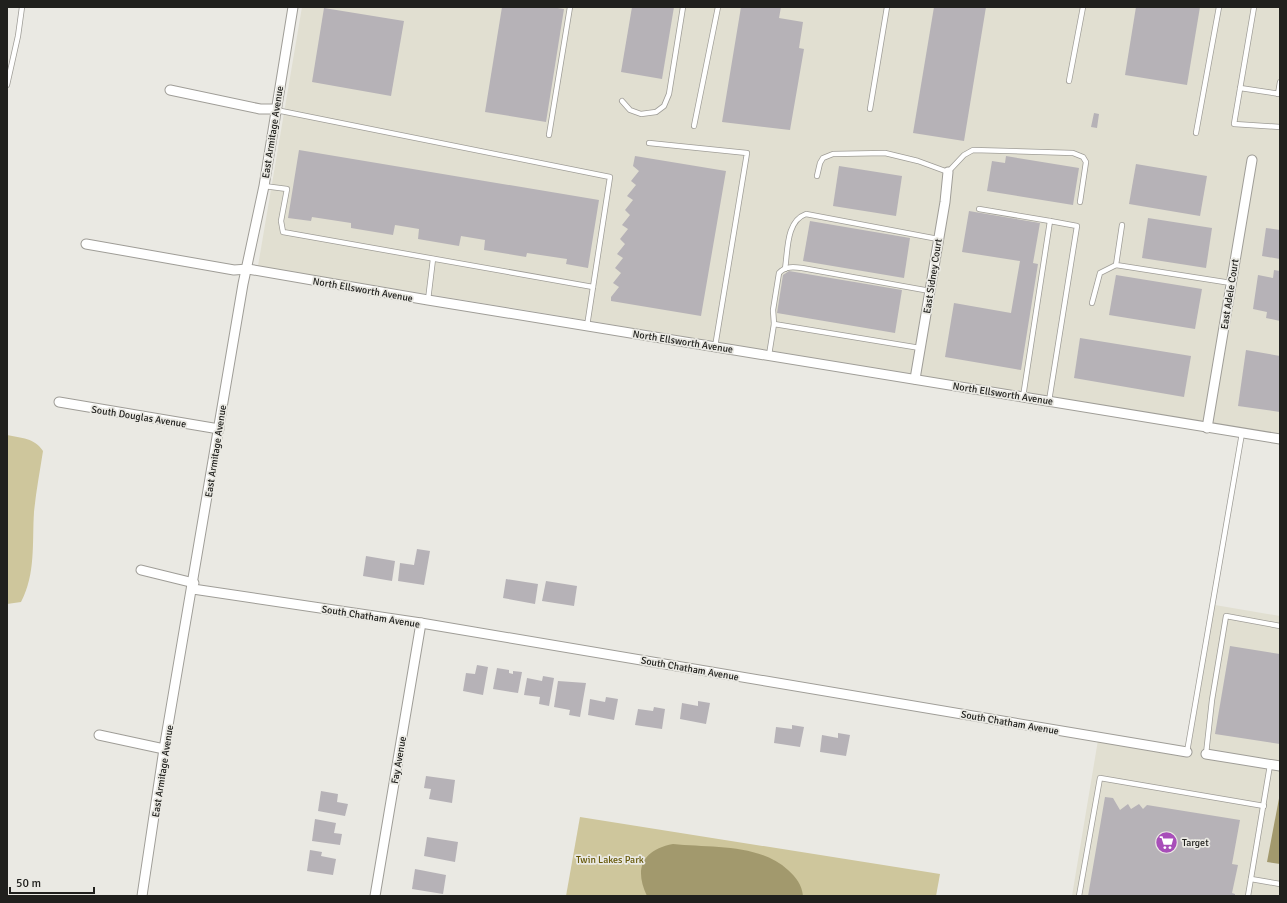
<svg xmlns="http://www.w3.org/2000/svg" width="1287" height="903" font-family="Signika,sans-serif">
	<rect width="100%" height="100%" fill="#eae9e3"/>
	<g fill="#e1dfd1">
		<path d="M302,7h978v428l-1022,-169z"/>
		<path d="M1215,605l65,11v280h-208l26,-156 91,16z"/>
	</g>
	<g fill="#cec69c">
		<path d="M7,435c14,3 28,3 36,16 -3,20 -7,40 -9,61 -2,30 2,62 -13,90l-14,2z"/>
		<path d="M580,817l360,57 -4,22h-370z"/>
	</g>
	<g fill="#a2996d">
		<path d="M1280,793v71l-13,-2z"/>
		<path d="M673,844c38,4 85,-1 115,26 8,7 14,15 15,26h-156c-13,-27 -5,-46 26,-52z"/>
	</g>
	<g fill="#b6b2b7">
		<path d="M502,7h49l13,2 -18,113 -61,-10z"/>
		<path d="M632,7h42l-12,72 -41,-7z"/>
		<path d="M741,7h40l-2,11 24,4 -4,26 5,1 -14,81 -68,-8z"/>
		<path d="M934,7h52l-22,134 -51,-8z"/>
		<path d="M1136,7h64l-13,78 -62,-10z"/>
		<path d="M324,8l80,13 -13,75 -79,-14z"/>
		<path d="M1094,113l5,1 -2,14 -6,-1z"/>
		<path d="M299,150l300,50 -11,68 -22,-4 1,-5 -40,-6 -1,4 -42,-7 1,-10 -24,-4 -2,10 -41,-7 1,-10 -24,-4 -2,10 -42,-7v-5l-39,-6 -1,4 -23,-3z"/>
		<path d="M635,156l91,15 -25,145 -90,-15v-4l8,-10 -6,-4 8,-10 -6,-5 8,-10 -6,-4 8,-10 -5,-5 8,-10 -6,-4 8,-10 -5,-5 8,-10 -6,-4 9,-11 -5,-4 8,-10 -6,-5z"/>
		<path d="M1006,156l73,12 -6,37 -86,-14 5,-30 13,2z"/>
		<path d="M1136,164l71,12 -7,40 -71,-12z"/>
		<path d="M839,166l63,10 -6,40 -63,-10z"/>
		<path d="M969,211l71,12 -7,40 5,1 -17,106 -76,-13 9,-54 57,10 9,-52 -58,-9z"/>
		<path d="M1148,218l64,10 -6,40 -64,-10z"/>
		<path d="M810,221l100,17 -6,40 -101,-17z"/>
		<path d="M1266,228l14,2v29l-18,-3z"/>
		<path d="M1274,270l6,1v50l-14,-3 1,-6 -14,-3 5,-34 15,3z"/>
		<path d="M789,271l113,19 -7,43 -118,-20 6,-38z"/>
		<path d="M1116,275l86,14 -7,40 -86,-14z"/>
		<path d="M1080,338l111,18 -7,41 -110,-19z"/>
		<path d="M1246,350l34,6v56l-42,-6z"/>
		<path d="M417,549l13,2 -6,34 -26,-4 2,-18 14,2z"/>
		<path d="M366,556l29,5 -3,20 -29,-5z"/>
		<path d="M506,579l32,5 -3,20 -32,-6z"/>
		<path d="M546,581l31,5 -3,20 -32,-5z"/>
		<path d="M1230,646l50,8v90l-65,-10z"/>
		<path d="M477,665l11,2 -5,28 -20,-4 3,-18 9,1z"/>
		<path d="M497,668l12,2v3l4,1v-3l9,1 -4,21 -25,-4z"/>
		<path d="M543,676l11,2 -5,28 -10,-2 1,-7 -16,-2 3,-17 15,3z"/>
		<path d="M558,681l28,2 -6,34 -11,-2 1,-5 -16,-3z"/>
		<path d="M606,697l12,2 -4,21 -26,-5 2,-16 15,3z"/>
		<path d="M698,701l12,2 -4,21 -26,-5 2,-16 16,3z"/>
		<path d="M654,707l11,2 -3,20 -27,-4 3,-16 15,2z"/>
		<path d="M792,725l12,2 -4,20 -26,-4 2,-16 16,2z"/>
		<path d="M838,733l12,2 -4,21 -26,-4 2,-17 16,3z"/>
		<path d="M426,776l29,4 -3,23 -23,-4 2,-10 -7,-1z"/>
		<path d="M321,791l17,3 -1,8 11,2 -3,12 -27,-5z"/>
		<path d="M1105,797l8,1 7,12 8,-6 3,5 8,-5 4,5 4,-4 93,15 -8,44 6,1 -6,28 3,1v2h-147z"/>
		<path d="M315,819l21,4 -2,10 8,1 -2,11 -28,-4z"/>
		<path d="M427,837l31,5 -3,20 -31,-6z"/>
		<path d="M310,850l12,2 -1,4 15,3 -3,16 -26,-4z"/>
		<path d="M415,869l31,6 -3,19 -31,-5z"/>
	</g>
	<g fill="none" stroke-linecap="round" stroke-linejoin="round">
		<defs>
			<g id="service">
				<path d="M1254,7l-20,117 46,3"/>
				<path d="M1069,81l14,-74"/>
				<path d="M7,85l11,-49 4,-29"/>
				<path d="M1240,88l40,6"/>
				<path d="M1278,94l2,-12"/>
				<path d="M622,101l8,9 11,4 15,-2 8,-6 5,-12 14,-87"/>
				<path d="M870,109l17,-102"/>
				<path d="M276,110l334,67 -23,149"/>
				<path d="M694,126l24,-119"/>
				<path d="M1196,133l23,-126"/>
				<path d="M549,135l21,-128"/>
				<path d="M649,143l98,10 -32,194"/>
				<path d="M817,176l3,-13 3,-5 10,-4 52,-1 33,8 30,11 16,-17 9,-5 100,3 10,4 3,5 -6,40"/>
				<path d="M264,186l23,3 -6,32 2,11 310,55"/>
				<path d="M979,209l71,12"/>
				<path d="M1122,225l-6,40 115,18"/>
				<path d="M785,269c3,-19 1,-48 21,-55l132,25"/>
				<path d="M428,300l5,-41"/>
				<path d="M1092,303l8,-30 16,-8"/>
				<path d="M774,324l-1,-14 6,-37c6,-7 15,-6 23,-5l128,23"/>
				<path d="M769,355l5,-31 146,24"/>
				<path d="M1023,397l27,-176 27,5 -28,175"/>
				<path d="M1187,752l55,-319"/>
				<path d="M1206,754l6,-54 14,-84 54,10"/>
				<path d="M1251,879l29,5"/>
				<path d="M1079,896l21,-118 164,28"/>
				<path d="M1248,896l22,-131"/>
			</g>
			<g id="minor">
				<path d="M170,90l90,19h15"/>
				<path d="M86,244l148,26 14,-1 180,31 852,139"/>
				<path d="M915,379l30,-177 3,-30"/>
				<path d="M59,402l160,27"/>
				<path d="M1207,428l45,-268"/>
				<path d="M141,570l53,13"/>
				<path d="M193,589l228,34 766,129"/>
				<path d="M99,735l65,14"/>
				<path d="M1206,754l74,12"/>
				<path d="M142,896l22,-147 79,-465 21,-98 29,-179"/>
				<path d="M375,896l46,-273"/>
			</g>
		</defs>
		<use href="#service" stroke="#9f9d97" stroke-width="6"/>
		<use href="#minor" stroke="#9f9d97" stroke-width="11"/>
		<use href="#service" stroke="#fff" stroke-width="4.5"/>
		<use href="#minor" stroke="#fff" stroke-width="9"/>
	</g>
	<defs>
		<symbol id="supermarket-disc" viewBox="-11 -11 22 22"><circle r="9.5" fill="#a84eb9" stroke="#eae9e3"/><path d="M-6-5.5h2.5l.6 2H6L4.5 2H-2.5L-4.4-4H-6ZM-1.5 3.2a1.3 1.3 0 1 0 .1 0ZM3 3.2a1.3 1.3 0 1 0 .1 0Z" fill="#fff"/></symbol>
	</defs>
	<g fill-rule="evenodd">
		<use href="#supermarket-disc" x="1154" y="830" width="25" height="25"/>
	</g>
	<g text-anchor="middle" stroke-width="3.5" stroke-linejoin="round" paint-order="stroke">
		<g font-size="10" fill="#20201d" stroke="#eae9e3">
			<text transform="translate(272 132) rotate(-81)" y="4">East Armitage Avenue</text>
			<text transform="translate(932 276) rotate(-81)" y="4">East Sidney Court</text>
			<text transform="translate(363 289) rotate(10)" y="4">North Ellsworth Avenue</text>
			<text transform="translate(1229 294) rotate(-81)" y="4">East Adele Court</text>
			<text transform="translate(683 341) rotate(9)" y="4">North Ellsworth Avenue</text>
			<text transform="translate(1003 393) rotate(9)" y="4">North Ellsworth Avenue</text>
			<text transform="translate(139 416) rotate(9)" y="4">South Douglas Avenue</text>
			<text transform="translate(215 451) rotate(-81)" y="4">East Armitage Avenue</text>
			<text transform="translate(371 616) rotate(9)" y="4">South Chatham Avenue</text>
			<text transform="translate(690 668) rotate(10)" y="4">South Chatham Avenue</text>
			<text transform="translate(1010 722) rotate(10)" y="4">South Chatham Avenue</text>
			<text transform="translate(398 760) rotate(-80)" y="4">Fay Avenue</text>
			<text transform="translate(162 771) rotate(-81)" y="4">East Armitage Avenue</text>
		</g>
		<g font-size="10" fill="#20201d" stroke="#eae9e3" text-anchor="start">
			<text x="1182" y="846">Target</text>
		</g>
		<g font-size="10" fill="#655707" stroke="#eae9e3">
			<text x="610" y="863">Twin Lakes Park</text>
		</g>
	</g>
	<rect width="1287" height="903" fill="none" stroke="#20201d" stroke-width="16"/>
	<path d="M10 887v6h84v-6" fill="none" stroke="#20201d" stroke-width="2"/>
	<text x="16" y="887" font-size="12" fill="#20201d" stroke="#eae9e3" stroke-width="3" paint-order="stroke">50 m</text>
</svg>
